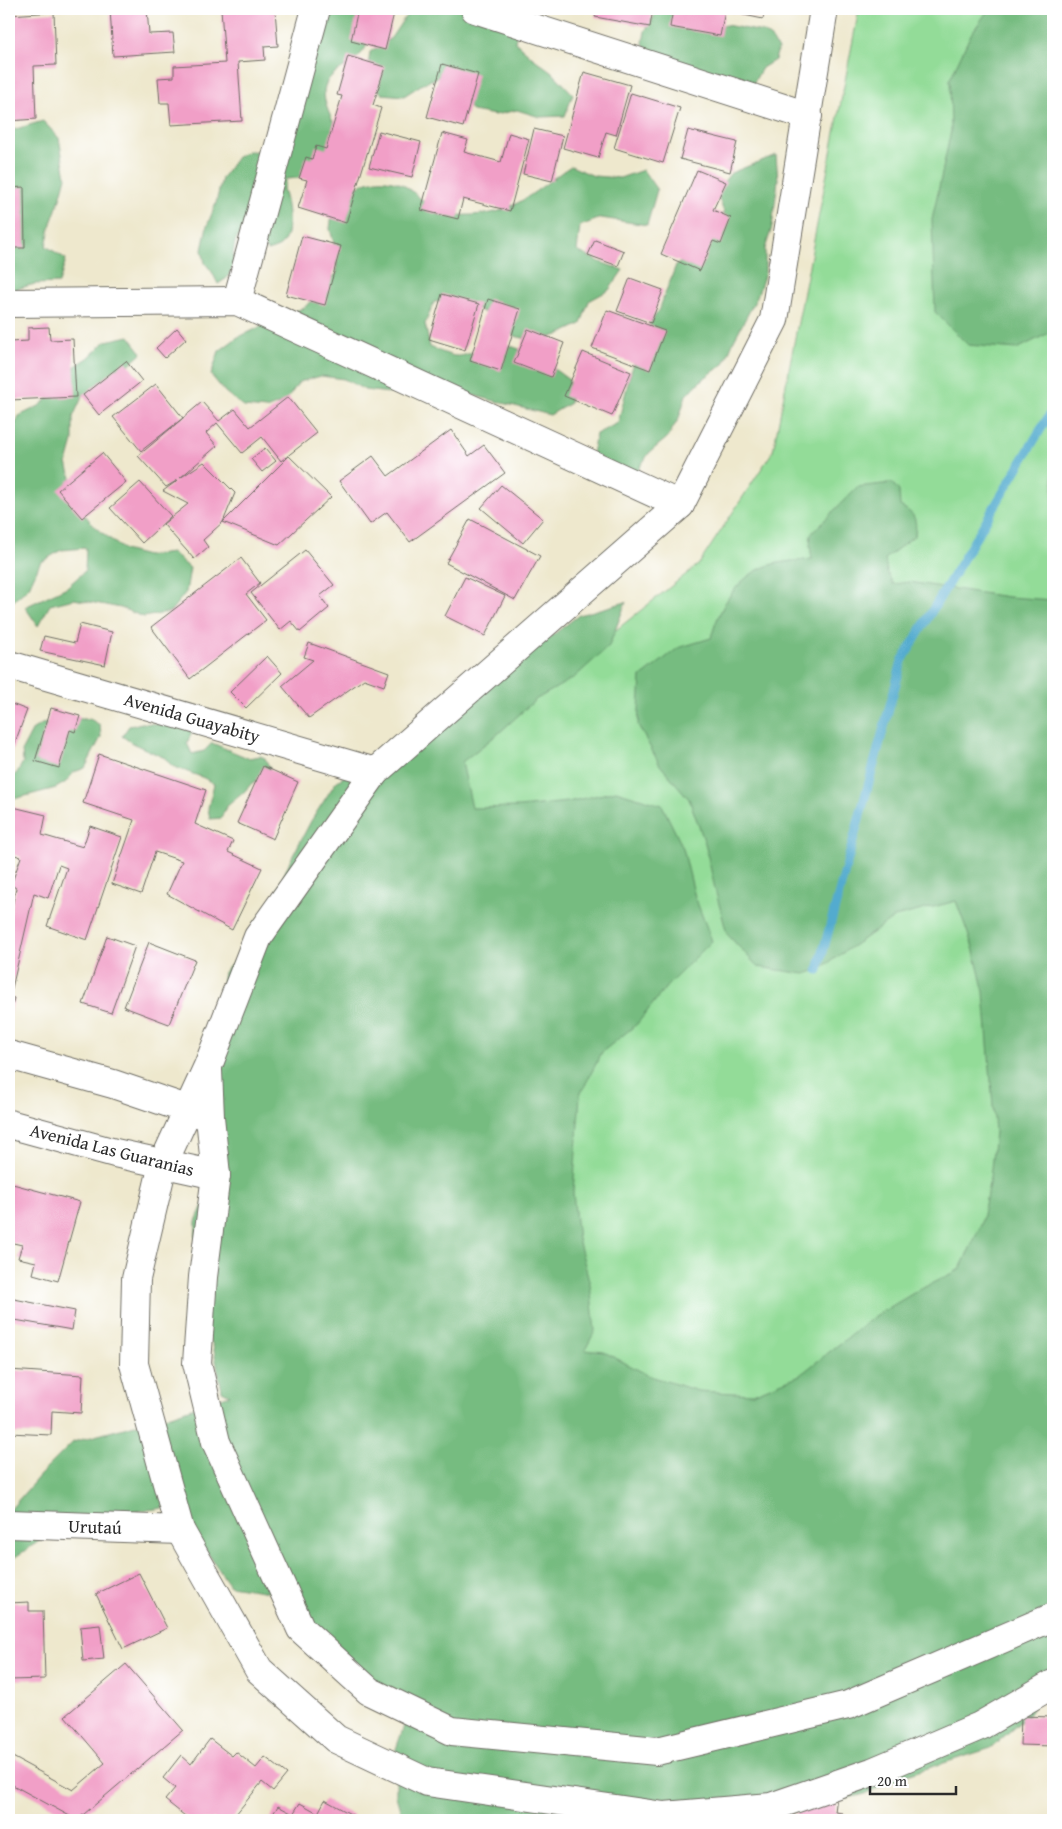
<svg xmlns="http://www.w3.org/2000/svg" width="1062" height="1829" font-family="'Gentium Book Plus',serif">
	<rect width="100%" height="100%" fill="#fff"/>
	<filter id="ink" filterUnits="userSpaceOnUse"><feTurbulence type="fractalNoise" baseFrequency=".02" numOctaves="2"/><feDisplacementMap in="SourceGraphic" scale="10" xChannelSelector="R" yChannelSelector="G"/><feConvolveMatrix kernelMatrix="1 2 1 2 8 2 1 2 1" color-interpolation-filters="sRGB"/></filter>
	<filter id="wash" filterUnits="userSpaceOnUse"><feTurbulence type="fractalNoise" baseFrequency=".0096" numOctaves="4" result="noise"/><feDisplacementMap in="SourceGraphic" scale="20" xChannelSelector="R" yChannelSelector="G"/><feGaussianBlur stdDeviation="1.12" result="paint"/><feColorMatrix in="noise" values="0 0 0 0 0 0 0 0 0 0 0 0 0 0 0 0 0 1.4 0 .05"/><feComposite in="paint" operator="in"/></filter>
	<g filter="url(#wash)">
		<rect width="100%" height="100%" fill="#eee8cd"/>
		<path fill="#93dc98" stroke="#5f8462" d="M859,9h194v1570l-451,120 -202,-897 299,-238 74,-113z"/>
		<g fill="#76bc80" stroke="#507456">
			<path d="M310,9h62c0,13 0,30 -8,41 -11,17 -41,21 -40,44 1,16 11,29 16,44l-41,40 -13,1 -3,11c5,13 10,45 -3,56 -3,2 -8,3 -11,5l-11,-7 -4,-11 -13,-2 -6,11 -2,12 1,12 -7,12 -9,6 -6,-12 -7,-9 -3,-13 5,-24 9,-23 6,-25 15,-21 11,-6 25,1z"/>
			<path d="M415,9h107l-7,33 18,16 19,14 21,22 -8,22 -25,1 -23,-7 -22,5 -23,-4 -26,-37 -22,9 -20,13 -22,-2 -15,-19 3,-23 21,-14 14,-21z"/>
			<path d="M659,9h22l3,3 31,15 11,-2 37,7 9,7 6,10 -3,11 -13,8 -12,21 -102,-35 -5,-11 2,-12z"/>
			<path d="M989,9h64v322l-36,18 -49,-4 -33,-33 -3,-92 19,-89 -1,-52 21,-45z"/>
			<path d="M43,121l16,17 7,39 -6,22 -9,24 -5,23 20,13 -7,24 -24,1 -26,7v-48l5,-11 1,-24 -6,-8v-69z"/>
			<path d="M776,155l2,25 -6,47 -7,22v24l-8,24 -23,43 -10,24 -21,15 -17,16 -7,23 -12,20 -18,15 -13,20 -20,10 -23,-3 -2,-22 5,-24 22,-11 12,-48 15,-44 14,-21 17,-45 23,-12 15,-19 10,-22 -8,-21 15,-18z"/>
			<path d="M571,166l23,10 26,2 23,-8 14,20 -10,35 -46,-7 -21,8 -3,25 23,11 23,8 -14,20 -20,11 -8,23 -23,11 -21,6 -23,-5 -17,-16 -19,-11 -21,-9 -23,2 -9,22 5,23c8,3 21,10 29,9 15,-2 30,-12 46,-11 21,3 48,23 64,35l1,23 -20,12 -90,-23 -48,2 -23,-1 -24,-3 -21,-11 -23,-3 -22,6 -13,19 -20,8 -22,-2 -19,-15 -14,-17 8,-24 19,-14 67,-30 32,-34 -1,-22 -6,-22 3,-25c19,-16 39,-31 66,-21 10,3 30,24 39,32 15,0 31,1 46,-1 34,-3 60,-31 87,-48z"/>
			<path d="M129,336l13,17 -36,32 -23,10 -10,22v24l-6,22 12,45 15,18 30,24 23,6 25,-3 18,15 -4,24 -16,20 -26,5 -23,-9 -47,-9 -24,6 -12,21 -13,-19 42,-20 18,-16 1,-23 -25,2 -21,13 -11,24 -20,18v-167l10,-22 20,-10 18,-14 11,-21 20,-13 18,-17z"/>
			<path d="M892,483l7,8 1,15c15,8 17,12 15,29l-30,24 2,13 6,12 16,-2 99,15 45,3v1057l-2,17 -22,40 -38,34 -85,27 -41,19 -114,26h-348l-7,-24v-47l16,-46 -43,-12 -94,-98 -45,-7 -27,-40 -23,-40 -49,6 -43,16 -44,10 -35,23v-50l31,-36 33,-33 95,-26 62,-21 -8,-4 -9,-46 -19,-30 2,-94 20,-46 1,-157 7,-46 34,-35 31,-74 22,-42 25,-39 201,-135 42,-32 47,-13 -17,44 -34,31 -40,23 -36,33 -37,29 10,46 47,-1 49,-5 48,-11 46,14 21,43 12,49 17,44 -45,45 -30,38 -35,28 -22,43 -7,98 5,46 12,45 5,47 -10,19 19,2 46,24 48,15 55,3 47,-19 75,-59 42,-25 43,-22 21,-44 9,-47 5,-46 -11,-140 -11,-45 -17,-46 -61,16 -77,53 -13,4 -47,-7 -31,-33 -12,-45 -10,-46 -16,-44 -29,-34 -22,-40 3,-48 37,-29 33,-10c8,-29 23,-57 51,-70 15,-7 34,-7 50,-9l-2,-13 1,-12 46,-47z"/>
			<path d="M78,719h12l10,6 1,12 -16,31 -11,4 -8,10 -10,6 -46,12 -1,-21 8,-6 6,-11 -1,-12 11,-21 11,-6h11z"/>
			<path d="M142,723l38,3 12,6 -5,11 5,11 12,-3 8,-8 36,15 12,-2 5,2 5,11 -7,9 -11,5 -8,9 -18,15 -5,11 -11,1 -2,-11 6,-24 -10,-6 -32,-12 -7,-8 -33,-15 -10,-7 7,-10z"/>
		</g>
		<g fill="none" stroke-linecap="round" stroke-linejoin="round">
			<path stroke="#52abcf" stroke-width="9" d="M818,970l84,-309 151,-252"/>
		</g>
		<g id="blocks">
			<g fill="#f19fc7">
				<path d="M110,9h37l2,25 24,-1 2,19 -62,4z"/>
				<path d="M221,9h37l1,2 16,-1 3,36 -14,1 1,13 -27,2 4,59 -71,4 -2,-22h-9l-2,-25 16,-1v-11l51,-3z"/>
				<path d="M358,9h37l-10,41 -34,-9z"/>
				<path d="M597,9h56l-3,18 -55,-10z"/>
				<path d="M673,9h92l-2,10 -38,-8 -5,25 -50,-9z"/>
				<path d="M54,12l2,53 -22,1 2,53 -27,2v-106z"/>
				<path d="M348,56l37,11 -12,38 8,3 -35,115 -48,-15 9,-28 -8,-2 7,-21 6,2 4,-13 10,3 16,-53 -5,-1z"/>
				<path d="M442,64l36,10 -15,53 -36,-10z"/>
				<path d="M584,72l46,13 -14,50 -10,-3 -8,26 -35,-10z"/>
				<path d="M631,93l49,15 -17,55 -49,-15z"/>
				<path d="M534,129l29,7 -11,45 -29,-7z"/>
				<path d="M688,130l49,12 -7,30 -50,-13z"/>
				<path d="M379,131l42,11 -9,35 -43,-10z"/>
				<path d="M442,133l26,7 -4,12 37,10 8,-29 20,6 -19,72 -47,-12 -5,20 -37,-9z"/>
				<path d="M697,170l29,12 -13,28 18,8 -10,26 -8,-3 -13,30 -39,-17z"/>
				<path d="M24,187l1,61h-16v-60z"/>
				<path d="M302,236l39,10 -16,59 -39,-10z"/>
				<path d="M595,240l29,11 -6,15 -30,-11z"/>
				<path d="M630,278l33,12 -12,33 -34,-12z"/>
				<path d="M442,294l37,10 -14,46 -36,-11z"/>
				<path d="M488,299l32,10 -19,62 -31,-10z"/>
				<path d="M607,310l58,21 -15,39 -58,-22z"/>
				<path d="M49,327l1,13 23,-1 3,58 -66,3 -1,-58 19,-1v-13z"/>
				<path d="M177,328l9,11 -21,19 -9,-10z"/>
				<path d="M528,329l36,14 -13,34 -37,-14z"/>
				<path d="M583,352l48,20 -19,44 -48,-20z"/>
				<path d="M126,361l16,20 -43,34 -16,-20z"/>
				<path d="M156,384l27,34 -42,33 -28,-34z"/>
				<path d="M288,397l29,36 -36,28 -19,-24 -20,16 -25,-30 -11,10 11,13 -37,32 24,-16 31,31 -12,29 -20,18 5,7 -14,12 -31,-35 25,-20 -25,-13 15,-11 -12,7 -28,-31 64,-54 17,19 16,-12 15,18z"/>
				<path d="M451,430l18,26 15,-11 21,28 -95,69 -23,-30 -17,12 -31,-43 34,-25 15,20z"/>
				<path d="M10,441l2,21h-3v-20z"/>
				<path d="M265,448l11,13 -14,11 -11,-13z"/>
				<path d="M102,453l24,29 -44,36 -24,-28z"/>
				<path d="M289,456l42,41 -52,48 -56,-23z"/>
				<path d="M140,482l31,34 -29,27 -32,-35z"/>
				<path d="M501,485l42,34 -20,24 -42,-35z"/>
				<path d="M470,519l70,37 -25,44 -69,-37z"/>
				<path d="M305,550l29,35 -14,11 9,12 -29,24 -9,-11 -11,9 -29,-37z"/>
				<path d="M241,558l19,25 -14,11 20,26 -76,59 -39,-52z"/>
				<path d="M465,577l40,19 -20,40 -40,-20z"/>
				<path d="M80,624l32,8 -7,33 -65,-14 4,-15 31,7z"/>
				<path d="M309,643l80,29 -5,14 -20,-7 -55,39 -27,-32 31,-26 -9,-3z"/>
				<path d="M267,656l15,17 -36,35 -16,-16z"/>
				<path d="M9,703l18,7 -18,49z"/>
				<path d="M51,708l29,8 -5,16 -5,-2 -11,38 -24,-7z"/>
				<path d="M99,754l107,36 -11,34 38,17 -5,11 34,16 -30,62 -65,-36 15,-33 -27,-9 -14,42 -29,-10 22,-64 -51,-17z"/>
				<path d="M263,766l35,16 -25,57 -36,-16z"/>
				<path d="M9,806l37,9 -4,20 41,12 7,-21 32,11 -35,103 -40,-14 20,-58 -8,-3 -11,33 -14,-5 -24,104 4,1 -4,18 -1,-95 7,-33 -5,-3 10,-28 -12,-4z"/>
				<path d="M107,936l28,10 -24,67 -28,-9z"/>
				<path d="M149,942l46,18 -26,64 -45,-17z"/>
				<path d="M9,1183l71,19 -22,79 -25,-7 3,-12 -18,-4 4,-13 -13,-3z"/>
				<path d="M9,1298l66,13 -3,19 -63,-11z"/>
				<path d="M9,1370l74,5 -2,38 -29,-2 -1,24 -42,-2z"/>
				<path d="M139,1573l28,55 -44,21 -27,-55z"/>
				<path d="M29,1602v9h14l2,68 -36,1v-77z"/>
				<path d="M100,1625l4,34 -21,2 -3,-34z"/>
				<path d="M126,1664l57,66 -106,90 -68,-37v-28l64,35 32,-27 -40,-47z"/>
				<path d="M1021,1716l32,1v29l-33,-1z"/>
				<path d="M210,1739l22,17 4,-4 20,16 9,-11 22,17 -14,17 -11,-9 -31,38h-16l-2,-2 -2,2h-21l-25,-20 10,-12 -12,-10 18,-23 10,9z"/>
				<path d="M837,1796l-2,16 8,1 -1,7h-61z"/>
				<path d="M325,1800l29,16 -2,4h-83l9,-14 15,8 7,-11 18,10z"/>
			</g>
		</g>
	</g>
	<g filter="url(#ink)">
		<use href="#blocks" fill-opacity="0" stroke="#6f6d64" stroke-width="1"/>
		<g fill="none" stroke-linecap="round" stroke-linejoin="round">
			<defs>
				<g id="minor">
					<path d="M475,9l333,107"/>
					<path d="M824,9l-50,311 -94,185 -305,267 -117,165 -50,129 -45,98 -27,115 -2,85 46,166 79,140 77,69 91,43 237,34 107,-9 101,-35 108,-46 73,-42"/>
					<path d="M237,301l79,-292"/>
					<path d="M9,303l228,-2 443,204"/>
					<path d="M9,665l366,107"/>
					<path d="M9,1055l104,29 91,31"/>
					<path d="M208,1070l2,47 6,58 -13,102 -6,86 19,79 85,187 68,62 83,40 205,20 191,-46 205,-88"/>
					<path d="M9,1124l106,29 101,22"/>
					<path d="M9,1524l171,6"/>
				</g>
			</defs>
			<use href="#minor" stroke="#6f6d64" stroke-width="30"/>
			<use href="#minor" stroke="#fff" stroke-width="28"/>
		</g>
	</g>
	<g text-anchor="middle" stroke-width="4" stroke-linejoin="round" paint-order="stroke">
		<g font-size="18" fill="#2b2b2b" stroke="#fff">
			<text transform="translate(192 718) rotate(16)" y="6">Avenida Guayabity</text>
			<text transform="translate(112 1150) rotate(14)" y="6">Avenida Las Guaranias</text>
			<text transform="translate(95 1527) rotate(2)" y="6">Urutaú</text>
		</g>
	</g>
	<rect width="1062" height="1829" fill="none" stroke="#fff" stroke-width="30"/>
	<path d="M870 1786v8h86v-8" fill="none" stroke="#2b2b2b" stroke-width="2.5"/>
	<text x="877" y="1786" font-size="15" fill="#2b2b2b" stroke="#ffffff" stroke-width="4" paint-order="stroke">20 m</text>
</svg>
